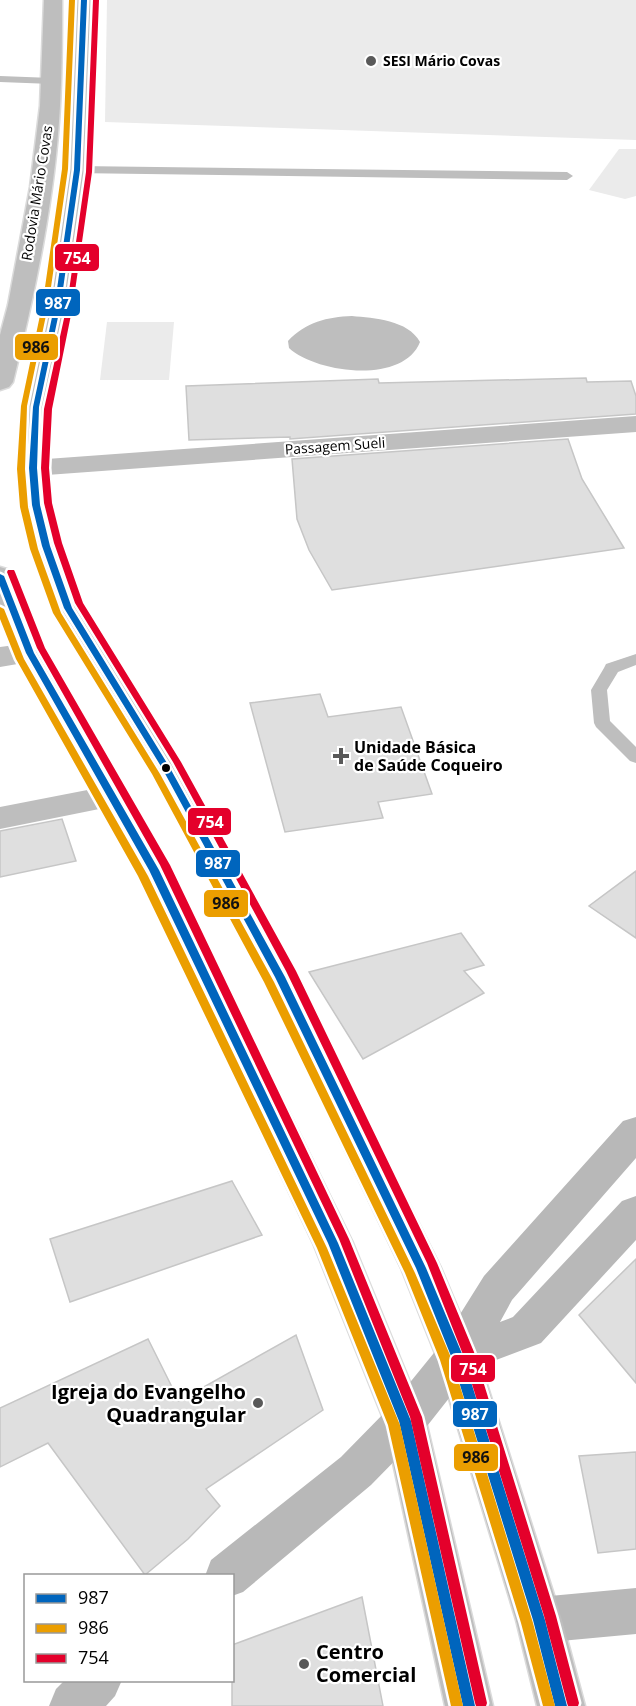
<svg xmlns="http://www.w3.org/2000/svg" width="636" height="1706" font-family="'Open Sans',sans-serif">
	<rect width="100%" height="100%" fill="#fff"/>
	<g fill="#ebebeb">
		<path d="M107,0h529v140l-531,-18z"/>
		<path d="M619,149h17v47l-11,3 -36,-9z"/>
		<path d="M107,322h67l-5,58h-69z"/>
	</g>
	<path fill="#bebebe" d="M352,316c22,2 56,4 68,26 -17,43 -104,31 -131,6l-1,-7c18,-19 39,-24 64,-25z"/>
	<g fill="#dfdfdf" stroke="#c6c6c6" stroke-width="1.5">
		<path d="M586,378l1,4 44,-1 5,15v18l-346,25v-2l-101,3 -3,-54 192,-7 1,4z"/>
		<path d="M568,439l14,40 42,69 -292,42 -23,-40 -12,-31 -5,-60z"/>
		<path d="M320,694l8,23 73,-10 31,87 -54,8 5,16 -98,14 -35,-129z"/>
		<path d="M62,819l14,42 -76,16v-46z"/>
		<path d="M636,871v67l-47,-32z"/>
		<path d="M461,933l23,32 -20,6 20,22 -121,66 -54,-87z"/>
		<path d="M232,1181l30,54 -192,67 -20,-63z"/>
		<path d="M636,1259v124l-57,-68z"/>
		<path d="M296,1335l27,75 -117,79 14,17 -32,33 -43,36 -97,-132 -48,24v-59l148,-69 31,62z"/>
		<path d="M636,1452v97l-38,4 -19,-97z"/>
		<path d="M362,1597l21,109h-151v-61z"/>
	</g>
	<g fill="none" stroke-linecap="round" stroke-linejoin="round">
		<defs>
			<g id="primary">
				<path d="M44,0h18c0,35 0,71 -2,106 -5,93 -25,186 -47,276l-4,5 -9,3v-55l8,-30 22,-118 10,-81z"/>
				<path d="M75,0h18l-5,170 -18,133 -21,104 -3,61 4,37 10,41 22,62 100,160 110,200 149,300 37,88 84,264 23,86h-48l-21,-86 -80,-264 -35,-88 -139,-291 -112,-209 -96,-160 -22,-62 -10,-41 -2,-37 3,-61 23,-104 20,-133z"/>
				<path d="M0,567l10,3 4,6 31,77 126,217 182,373 73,178 67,285h-48l-61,-285 -71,-178 -176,-373 -122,-217 -15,-40z"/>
			</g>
		</defs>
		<use href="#primary" stroke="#dbdbdb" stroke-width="3"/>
		<g fill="#bebebe" fill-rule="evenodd">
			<path d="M0,76l52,2 6,3 -6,3 -52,-2z"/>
			<path d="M77,166l490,6 6,4 -6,4 -494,-7 -2,-3z"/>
			<path d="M636,654v11l-18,7 -11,18 3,31 26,26v16l-6,-2 -34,-34 -2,-4 -3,-33 13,-22 2,-4z"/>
		</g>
		<g fill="#bebebe" fill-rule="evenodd">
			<path d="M636,416v16l-603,44 -9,-2 -4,-6 4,-6 9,-2z"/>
			<path d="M30,643l11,3 4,7 -4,7 -41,7v-20z"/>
			<path d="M113,785l11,3 5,8 -5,8 -124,25v-22z"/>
		</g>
		<g fill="#b8b8b8" fill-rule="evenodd">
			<path d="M636,1117v41l-124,142 -12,22 13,-5 109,-116 14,-5v44l-95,103 -69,26 -52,66 -49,50 -128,107 -11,4v-20h-27l6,-16 130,-103 49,-50 52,-64 42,-67 139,-155z"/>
			<path d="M636,1588v46l-97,9 -16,-7 -7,-16 7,-16 16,-7z"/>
			<path d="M65,1680h57l-7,16 -9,10h-57l7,-17z"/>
		</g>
		<use href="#primary" fill="#bebebe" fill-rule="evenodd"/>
		<defs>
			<g id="bus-1">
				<path d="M81,0h6l-7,170 -19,133 -22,104 -2,61 3,37 10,41 22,62 98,160 115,209 141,291 37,88 82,264 22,86h-12l-22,-86 -82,-264 -35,-88 -141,-291 -113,-209 -98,-160 -22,-62 -10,-41 -3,-37 4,-61 22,-104 19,-133z"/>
				<path d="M0,574l4,2 30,77 125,217 179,373 73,178 64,285h-12l-64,-285 -71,-178 -179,-373 -123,-217 -26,-67z"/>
			</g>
			<g id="bus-2">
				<path d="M69,0h6l-7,169 -19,132 -22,105 -2,63 3,38 10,42 23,64 99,161 114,208 141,291 37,87 81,263 22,83h-12l-22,-83 -81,-263 -35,-87 -141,-291 -112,-208 -99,-161 -23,-64 -10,-42 -3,-38 4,-63 22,-105 19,-132z"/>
				<path d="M0,607l4,2 20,50 124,217 179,372 73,177 63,281h-12l-63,-281 -71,-177 -179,-372 -122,-217 -16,-40z"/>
			</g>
			<g id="bus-3">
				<path d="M93,0h6l-7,172 -19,133 -21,104 -3,59 3,35 10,40 21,60 98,159 115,209 141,292 37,89 82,264 23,87 -1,3h-10l-1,-3 -23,-87 -82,-264 -35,-89 -141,-292 -113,-209 -98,-159 -21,-60 -10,-40 -3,-35 3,-59 23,-104 19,-133z"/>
				<path d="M8,570h6l1,2 30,76 125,217 179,374 73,178 65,286 -1,3h-10l-1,-3 -65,-286 -71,-178 -179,-374 -123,-217 -30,-76z"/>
			</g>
		</defs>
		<use href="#bus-1" stroke="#fff" stroke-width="5"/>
		<use href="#bus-2" stroke="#fff" stroke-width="5"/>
		<use href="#bus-3" stroke="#fff" stroke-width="5"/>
		<use href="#bus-1" fill="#0065bd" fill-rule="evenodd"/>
		<use href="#bus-2" fill="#eb9e00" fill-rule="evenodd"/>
		<use href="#bus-3" fill="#e4002b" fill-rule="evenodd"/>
	</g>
	<g fill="#595959" stroke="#fff" stroke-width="2">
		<circle cx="371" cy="61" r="6"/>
		<path d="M338 747h6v6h6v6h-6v6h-6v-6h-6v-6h6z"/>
		<circle cx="258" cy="1403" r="6"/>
		<circle cx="304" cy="1664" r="6"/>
	</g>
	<circle fill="#000" stroke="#fff" stroke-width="2" cx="166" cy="768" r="5"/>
	<g text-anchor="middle" stroke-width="4.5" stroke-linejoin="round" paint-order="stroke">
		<g font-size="14" font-weight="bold" fill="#000" stroke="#fff" text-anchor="start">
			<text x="383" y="66">SESI Mário Covas</text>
		</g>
		<g font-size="14" fill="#000" stroke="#fff">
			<text transform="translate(37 193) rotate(-81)" y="5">Rodovia Mário Covas</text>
			<text transform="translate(335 446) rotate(-4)" y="5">Passagem Sueli</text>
		</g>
		<g font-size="16" font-weight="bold" fill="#000" stroke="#fff" text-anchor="start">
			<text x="354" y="753">Unidade Básica<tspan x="354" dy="18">de Saúde Coqueiro</tspan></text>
		</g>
		<g font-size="20" font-weight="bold" fill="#000" stroke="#fff" text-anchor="end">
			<text x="246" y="1399">Igreja do Evangelho<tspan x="246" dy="23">Quadrangular</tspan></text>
			<text x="316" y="1659" text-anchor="start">Centro<tspan x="316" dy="23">Comercial</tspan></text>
		</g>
	</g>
	<g stroke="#fff" stroke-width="2">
		<rect x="54" y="243" width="46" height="29" rx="6" fill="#e4002b"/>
		<rect x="35" y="288" width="46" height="29" rx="6" fill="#0065bd"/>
		<rect x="14" y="333" width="45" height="28" rx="6" fill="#eb9e00"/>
		<rect x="187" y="807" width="45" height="29" rx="6" fill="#e4002b"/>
		<rect x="195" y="849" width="46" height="29" rx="6" fill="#0065bd"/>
		<rect x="203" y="889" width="46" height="29" rx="6" fill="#eb9e00"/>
		<rect x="450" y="1354" width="46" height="29" rx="6" fill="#e4002b"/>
		<rect x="452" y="1400" width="46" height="28" rx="6" fill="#0065bd"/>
		<rect x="453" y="1443" width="46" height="29" rx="6" fill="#eb9e00"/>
	</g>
	<g font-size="16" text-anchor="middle" font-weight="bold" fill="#fff">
		<text x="77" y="264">754</text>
		<text x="58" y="309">987</text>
		<text x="210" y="828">754</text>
		<text x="218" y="869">987</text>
		<text x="473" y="1375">754</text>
		<text x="475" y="1420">987</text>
	</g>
	<g font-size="16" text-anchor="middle" font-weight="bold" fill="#111">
		<text x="36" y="353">986</text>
		<text x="226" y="909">986</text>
		<text x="476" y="1463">986</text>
	</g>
	<rect x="24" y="1574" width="210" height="108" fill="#ffffff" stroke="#999999" stroke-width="1.5"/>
	<rect x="36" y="1594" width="30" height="9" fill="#0065bd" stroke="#999999" stroke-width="1.5"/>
	<text x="78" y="1604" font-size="18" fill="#000000">987</text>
	<rect x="36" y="1624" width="30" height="9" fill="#eb9e00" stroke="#999999" stroke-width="1.5"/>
	<text x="78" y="1634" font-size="18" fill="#000000">986</text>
	<rect x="36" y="1654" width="30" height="9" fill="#e4002b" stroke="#999999" stroke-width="1.5"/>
	<text x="78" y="1664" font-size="18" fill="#000000">754</text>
</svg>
